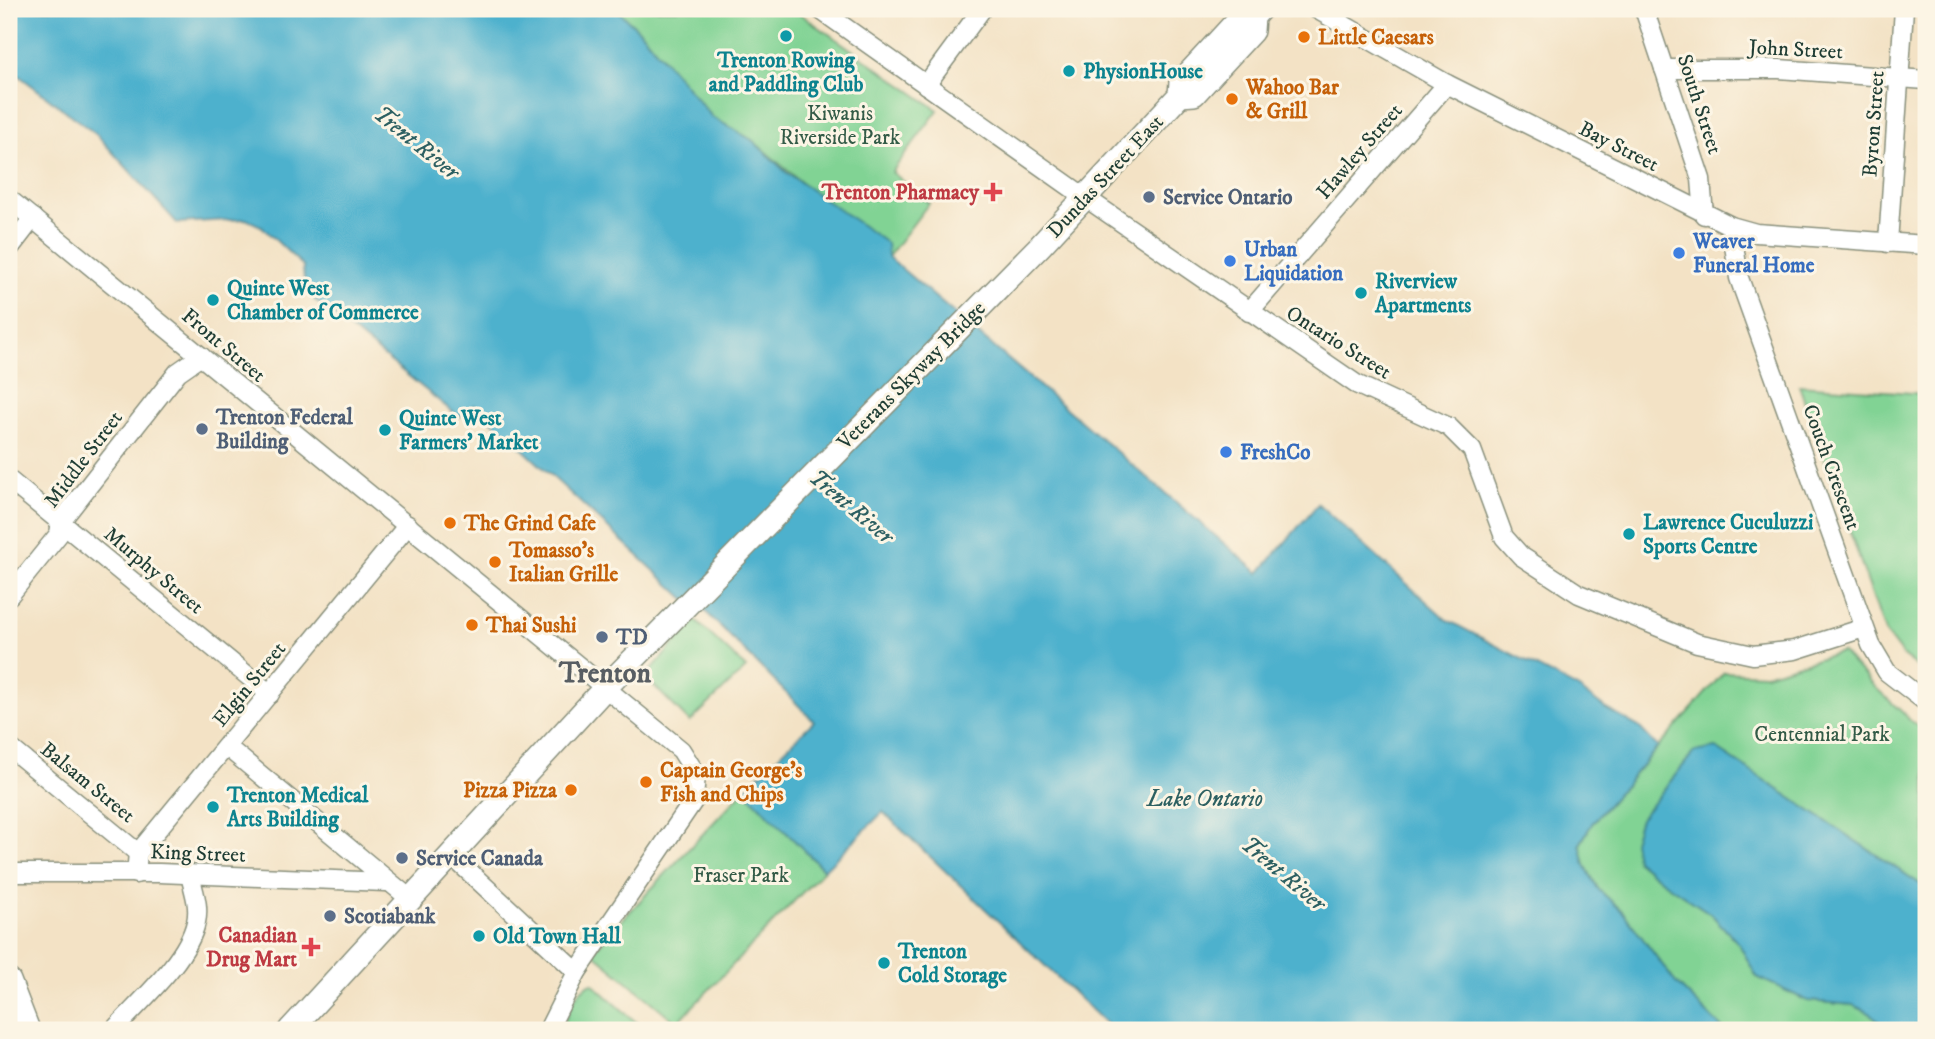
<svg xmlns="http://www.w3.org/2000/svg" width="1935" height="1039" font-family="'IM FELL DW Pica',serif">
	<rect width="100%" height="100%" fill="#fcf5e5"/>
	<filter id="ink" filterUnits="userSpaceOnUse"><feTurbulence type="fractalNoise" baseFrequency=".0143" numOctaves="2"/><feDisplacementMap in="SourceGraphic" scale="14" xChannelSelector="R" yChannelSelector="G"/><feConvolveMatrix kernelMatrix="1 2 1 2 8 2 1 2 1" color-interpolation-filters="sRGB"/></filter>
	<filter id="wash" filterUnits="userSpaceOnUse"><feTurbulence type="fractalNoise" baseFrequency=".00686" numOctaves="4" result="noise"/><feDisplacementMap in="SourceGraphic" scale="28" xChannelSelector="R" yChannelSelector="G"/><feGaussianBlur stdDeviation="1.57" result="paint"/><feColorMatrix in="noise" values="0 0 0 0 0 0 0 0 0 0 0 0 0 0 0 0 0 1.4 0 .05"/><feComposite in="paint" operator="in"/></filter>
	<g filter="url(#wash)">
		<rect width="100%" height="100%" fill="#f3e2c5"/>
		<g fill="#81d394" stroke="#508864" stroke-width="2">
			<path d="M616,9h177l145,101 -46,62 37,31 -41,54 -136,-117 -40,-23 -72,-86z"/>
			<path d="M1799,385l127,9v279l-22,-16 -19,-25z"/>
			<path d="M695,620l51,48 -56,54 -45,-45z"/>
			<path d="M1842,652l35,37 49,45v154l-210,-140 -80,112 26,21 49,33 28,30 18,33 51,24 45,4 19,9 14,16h-162l-48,-47 -54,-72 -24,-22 -13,-24 -5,-21 13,-22 131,-150 41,2z"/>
			<path d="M744,790l80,80 -147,153 -85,-71z"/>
			<path d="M592,983l53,47h-83c5,-17 12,-40 30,-47z"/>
		</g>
		<g fill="#4eb1cd" stroke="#367780" stroke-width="2">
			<path d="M9,9h607l24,22 72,86 40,23 35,33 100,70 1,14 371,316 59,-69 129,116 132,69 27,20 33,18 19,20 -65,75 -13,22 5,21 13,24 24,22 54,72 48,47h-611l-230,-218 -59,58 -80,-80 70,-69 -111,-112 -4,3 -224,-207 -16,12 -154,-125 -2,-26 -42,-40 -15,-7 -69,4 -80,-88 -88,-67z"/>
			<path d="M1716,748l210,140v142h-40l-14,-16 -19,-9 -45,-4 -51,-24 -18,-33 -28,-30 -49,-33 -26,-21 -3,-19 7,-22 54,-67z"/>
		</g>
	</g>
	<g filter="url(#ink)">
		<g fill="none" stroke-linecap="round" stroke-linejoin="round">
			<defs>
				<g id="minor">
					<path d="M819,9l267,189 270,186 93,43 23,23 32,87 17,19 58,38 118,49 56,12 42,-5 69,-22"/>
					<path d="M1316,9l131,75 284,142 25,7 170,12"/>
					<path d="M1644,9l57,170 3,36"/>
					<path d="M1664,69h115l147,11"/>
					<path d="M926,85l56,-76"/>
					<path d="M9,199l672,551 15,24 -2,26 -117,172 -29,58"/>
					<path d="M1731,226l8,52 132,367 16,27 39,30"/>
					<path d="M1888,243l16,-234"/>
					<path d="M9,249l24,-31"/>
					<path d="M1249,312l198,-228"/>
					<path d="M9,480l261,214"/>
					<path d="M9,596l50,-62 2,-13 117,-149 23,-16"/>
					<path d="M9,747l129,106"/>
					<path d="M227,747l182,151"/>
					<path d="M451,855l126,117"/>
					<path d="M9,873h150l227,9"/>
					<path d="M136,874l2,-21 270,-328"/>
					<path d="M114,1030c25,-28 74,-70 82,-108 4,-17 -3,-32 -6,-48"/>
				</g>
				<g id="major">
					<path d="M1180,95l14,-1 58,-63 1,-14 7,-8"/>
					<path d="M9,981l19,49"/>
					<path d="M290,1030l316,-343 434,-441 140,-151 1,-13 58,-63 14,-2"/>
				</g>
			</defs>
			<use href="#minor" stroke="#89907c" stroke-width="21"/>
			<use href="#major" stroke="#89907c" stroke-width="26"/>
			<use href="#minor" stroke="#fff" stroke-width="18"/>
			<use href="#major" stroke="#fff" stroke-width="23"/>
		</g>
	</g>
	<g fill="#0f9aa8" stroke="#fcf5e5" stroke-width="2.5">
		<circle cx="786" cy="36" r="7"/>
		<circle cx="1069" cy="71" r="7"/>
		<circle cx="1361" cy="293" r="7"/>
		<circle cx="213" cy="300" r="7"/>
		<circle cx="385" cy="430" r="7"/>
		<circle cx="1629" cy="534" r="7"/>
		<circle cx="213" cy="807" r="7"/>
		<circle cx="479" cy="936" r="7"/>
		<circle cx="884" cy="963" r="7"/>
	</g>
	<g fill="#e8710a" stroke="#fcf5e5" stroke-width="2.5">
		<circle cx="1304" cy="37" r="7"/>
		<circle cx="1232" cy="99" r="7"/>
		<circle cx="450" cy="523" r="7"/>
		<circle cx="495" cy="562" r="7"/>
		<circle cx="472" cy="625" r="7"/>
		<circle cx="646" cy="782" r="7"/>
		<circle cx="571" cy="790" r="7"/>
	</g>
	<g fill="#e0444e" stroke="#fcf5e5" stroke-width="2.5">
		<path d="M989.5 181.5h7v7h7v7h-7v7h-7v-7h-7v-7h7z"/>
		<path d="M307.5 936.5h7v7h7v7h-7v7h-7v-7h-7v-7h7z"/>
	</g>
	<g fill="#5c6f8a" stroke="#fcf5e5" stroke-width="2.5">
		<circle cx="1149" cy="197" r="7"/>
		<circle cx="202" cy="429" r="7"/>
		<circle cx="602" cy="637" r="7"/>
		<circle cx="402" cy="858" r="7"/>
		<circle cx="330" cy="916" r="7"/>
	</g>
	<g fill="#3f7fe0" stroke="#fcf5e5" stroke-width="2.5">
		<circle cx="1679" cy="253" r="7"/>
		<circle cx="1230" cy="261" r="7"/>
		<circle cx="1226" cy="452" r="7"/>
	</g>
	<g text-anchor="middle" stroke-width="6" stroke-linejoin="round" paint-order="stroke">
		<g font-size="21" font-weight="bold" fill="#c56008" stroke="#fcf5e5" text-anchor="start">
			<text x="1318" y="44">Little Caesars</text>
			<text x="1246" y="94">Wahoo Bar<tspan x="1246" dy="24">&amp; Grill</tspan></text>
			<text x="464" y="530">The Grind Cafe</text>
			<text x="509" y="557">Tomasso's<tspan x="509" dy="24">Italian Grille</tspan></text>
			<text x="486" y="632">Thai Sushi</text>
			<text x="660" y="777">Captain George's<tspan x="660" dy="24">Fish and Chips</tspan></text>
			<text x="557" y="797" text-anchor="end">Pizza Pizza</text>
		</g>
		<g font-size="21" fill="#1f3d34" stroke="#fcf5e5">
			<text transform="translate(1796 49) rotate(3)" y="7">John Street</text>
			<text transform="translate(1700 104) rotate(72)" y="7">South Street</text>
			<text transform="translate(1873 124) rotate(-86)" y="7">Byron Street</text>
			<text transform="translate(1619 146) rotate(27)" y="7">Bay Street</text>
			<text transform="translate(1359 151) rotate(-49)" y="7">Hawley Street</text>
			<text transform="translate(1105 176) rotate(-47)" y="7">Dundas Street East</text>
			<text transform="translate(1339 342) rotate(32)" y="7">Ontario Street</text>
			<text transform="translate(224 345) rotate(40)" y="7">Front Street</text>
			<text transform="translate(911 375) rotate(-45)" y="7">Veterans Skyway Bridge</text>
			<text transform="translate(83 459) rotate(-53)" y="7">Middle Street</text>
			<text transform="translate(1832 467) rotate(70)" y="7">Couch Crescent</text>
			<text transform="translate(154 570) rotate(40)" y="7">Murphy Street</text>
			<text transform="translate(249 684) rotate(-51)" y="7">Elgin Street</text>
			<text transform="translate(88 782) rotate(39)" y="7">Balsam Street</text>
			<text transform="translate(198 853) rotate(2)" y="7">King Street</text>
		</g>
		<g font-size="21" font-weight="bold" fill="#0d838f" stroke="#fcf5e5" text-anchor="start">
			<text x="786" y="67" text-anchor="middle">Trenton Rowing<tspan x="786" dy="24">and Paddling Club</tspan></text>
			<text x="1083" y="78">PhysionHouse</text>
			<text x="1375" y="288">Riverview<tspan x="1375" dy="24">Apartments</tspan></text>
			<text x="227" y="295">Quinte West<tspan x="227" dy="24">Chamber of Commerce</tspan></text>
			<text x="399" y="425">Quinte West<tspan x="399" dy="24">Farmers' Market</tspan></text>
			<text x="1643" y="529">Lawrence Cuculuzzi<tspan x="1643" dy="24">Sports Centre</tspan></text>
			<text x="227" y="802">Trenton Medical<tspan x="227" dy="24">Arts Building</tspan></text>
			<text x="493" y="943">Old Town Hall</text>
			<text x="898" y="958">Trenton<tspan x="898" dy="24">Cold Storage</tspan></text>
		</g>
		<g font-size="21" fill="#335b47" stroke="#fcf5e5">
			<text x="840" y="120">Kiwanis<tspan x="840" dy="24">Riverside Park</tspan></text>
			<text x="1822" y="741">Centennial Park</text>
			<text x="741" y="882">Fraser Park</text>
		</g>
		<g font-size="21" font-weight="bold" fill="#be3a42" stroke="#fcf5e5" text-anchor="end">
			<text x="979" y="199">Trenton Pharmacy</text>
			<text x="297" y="942">Canadian<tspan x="297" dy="24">Drug Mart</tspan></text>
		</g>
		<g font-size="21" font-weight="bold" fill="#4e5e75" stroke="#fcf5e5" text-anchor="start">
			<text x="1163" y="204">Service Ontario</text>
			<text x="216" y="424">Trenton Federal<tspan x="216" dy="24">Building</tspan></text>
			<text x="616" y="644">TD</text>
			<text x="416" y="865">Service Canada</text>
			<text x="344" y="923">Scotiabank</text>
		</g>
		<g font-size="21" font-weight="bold" fill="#366cbe" stroke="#fcf5e5" text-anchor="start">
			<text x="1693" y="248">Weaver<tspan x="1693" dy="24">Funeral Home</tspan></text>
			<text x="1244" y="256">Urban<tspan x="1244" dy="24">Liquidation</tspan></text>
			<text x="1240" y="459">FreshCo</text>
		</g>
		<g font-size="23" font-style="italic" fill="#2d6062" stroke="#fcf5e5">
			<text transform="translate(417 142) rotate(39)" y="8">Trent River</text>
			<text transform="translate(852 506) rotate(40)" y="8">Trent River</text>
			<text x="1205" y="806">Lake Ontario</text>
			<text transform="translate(1284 873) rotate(40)" y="8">Trent River</text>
		</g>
		<g font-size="28" font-weight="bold" fill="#585e63" stroke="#fcf5e5">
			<text x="605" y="682">Trenton</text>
		</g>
	</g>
	<rect width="1935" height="1039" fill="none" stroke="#fcf5e5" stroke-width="35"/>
</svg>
